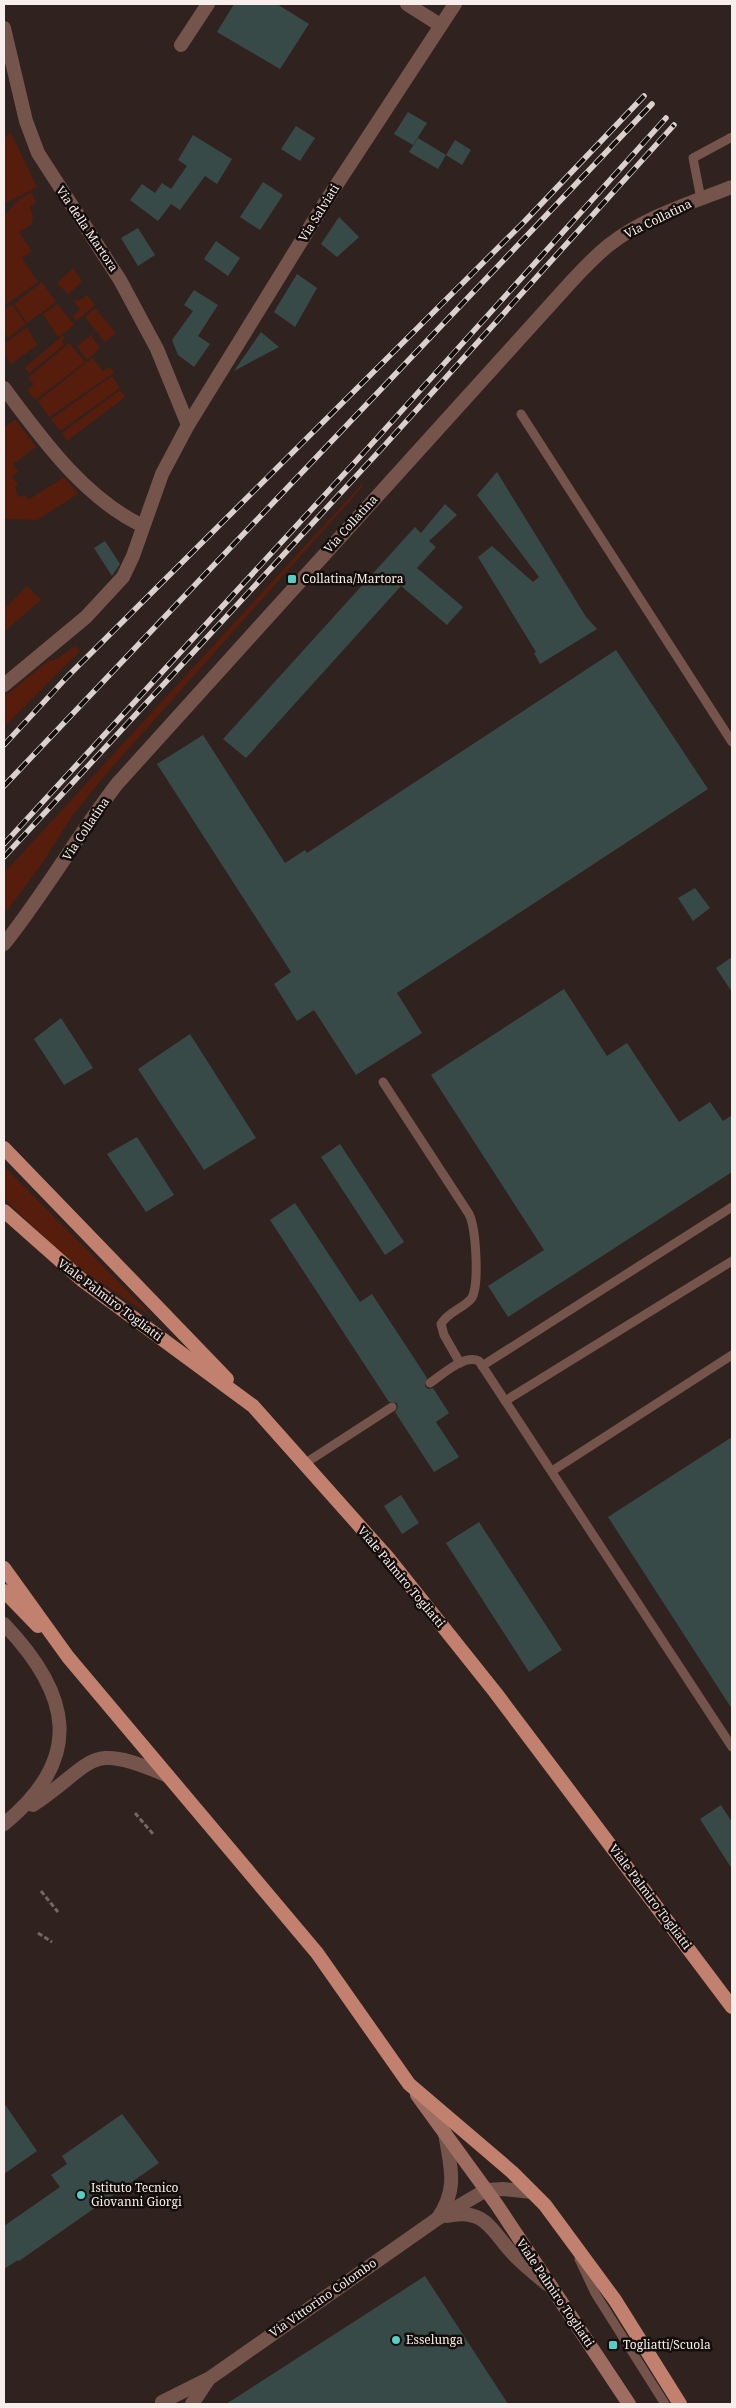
<svg xmlns="http://www.w3.org/2000/svg" width="736" height="2408" font-family="'Noto Serif',serif">
	<rect width="100%" height="100%" fill="#30221e"/>
	<g fill="#561d0c">
		<path d="M11,133l26,54 -33,17v-66z"/>
		<path d="M31,192l5,11 -6,4 3,10 -2,8 -12,7 13,19 -10,7 16,24 -34,24v-90l14,-16z"/>
		<path d="M73,268l9,14 -14,12 -11,-11z"/>
		<path d="M42,282l14,20 -29,21 -13,-19z"/>
		<path d="M87,295l8,10 -19,16 -4,-5 8,-6 -7,-10 2,-1 3,2z"/>
		<path d="M12,304l14,20 -18,14 -4,-6v-22z"/>
		<path d="M58,304l16,21 -16,12 -15,-23z"/>
		<path d="M95,308l21,25 -11,9 -20,-25z"/>
		<path d="M27,327l10,18 -26,19 -7,-11v-9z"/>
		<path d="M63,335l2,3 -3,3 2,4 -35,28 -4,-5z"/>
		<path d="M91,335l9,13 -13,12 -10,-14z"/>
		<path d="M69,343l16,19 -50,38 -8,-10 7,-6 -6,-6z"/>
		<path d="M92,358l11,13 7,-4 4,6 -65,44 -11,-16z"/>
		<path d="M112,376l8,12 -60,43 -9,-12z"/>
		<path d="M120,390l5,7 -58,44 -5,-8z"/>
		<path d="M15,419l21,28 -23,17 5,8 -6,4 6,9 -3,2 3,10 8,-2 2,5 36,-23 14,17 -41,26 -33,-1v-91z"/>
		<path d="M362,484l2,1 -258,289 -34,42 -29,46 -39,53v-42z"/>
		<path d="M27,586l14,14 -37,32v-23z"/>
		<path d="M75,646l5,5 -76,76v-30l44,-36 9,-2z"/>
		<path d="M4,1166l150,152 -69,-46 -34,-28 -47,-46z"/>
	</g>
	<g fill="#384a48">
		<path d="M234,4h43l32,20 -29,45 -63,-37z"/>
		<path d="M408,112l19,11 -14,22 -19,-11z"/>
		<path d="M296,126l19,12 -15,23 -19,-12z"/>
		<path d="M193,135l39,24 -15,25 -12,-8 -25,34 -9,-6 -13,17 -28,-21 12,-16 13,9 7,-10 9,6 16,-23 -9,-6z"/>
		<path d="M418,138l28,17 -8,14 -29,-17z"/>
		<path d="M455,140l16,10 -9,15 -16,-10z"/>
		<path d="M263,182l20,13 -23,35 -20,-13z"/>
		<path d="M339,217l20,20 -22,20 -16,-13z"/>
		<path d="M138,228l17,27 -17,11 -17,-28z"/>
		<path d="M216,241l24,17 -12,18 -24,-17z"/>
		<path d="M297,274l20,14 -22,39 -21,-15z"/>
		<path d="M194,290l24,15 -20,31 12,8 -16,23 -16,-12 -6,-15 21,-29 -9,-6z"/>
		<path d="M261,332l18,15 -45,24z"/>
		<path d="M497,472l89,145 11,12 -57,35 -6,-11 2,-1 -58,-95 14,-11 41,36 6,-5 -62,-82z"/>
		<path d="M445,504l12,11 -28,26 7,6 -19,21 46,39 -16,18 -46,-39 -155,172 -23,-19 192,-212 6,6z"/>
		<path d="M105,541l15,23 -8,12 -18,-28z"/>
		<path d="M616,650l92,139 -311,204 25,40 -66,42 -42,-65 -17,11 -23,-37 17,-12 -134,-208 46,-29 82,128 20,-13 2,3z"/>
		<path d="M695,888l15,20 -17,13 -15,-23z"/>
		<path d="M732,957v35l-16,-24z"/>
		<path d="M564,989l43,67 20,-13 52,79 31,-20 13,19 9,-6v57l-224,145 -20,-31 56,-36 -113,-175z"/>
		<path d="M61,1018l32,50 -29,17 -30,-46z"/>
		<path d="M190,1034l66,104 -52,32 -66,-101z"/>
		<path d="M137,1137l37,58 -28,17 -39,-58z"/>
		<path d="M340,1144l64,98 -19,13 -64,-98z"/>
		<path d="M295,1203l65,99 12,-8 55,84 -2,8 3,3 5,-1 16,25 -13,9 23,35 -25,15 -39,-60 3,-5 -1,-4 -8,-1 -119,-182z"/>
		<path d="M732,1437v272l-124,-192z"/>
		<path d="M401,1495l18,28 -17,11 -18,-28z"/>
		<path d="M479,1522l83,128 -33,22 -83,-129z"/>
		<path d="M721,1805l11,17v47l-32,-50z"/>
		<path d="M4,2103l33,48 -33,23z"/>
		<path d="M122,2114l37,49 -140,98 -1,-1 -14,9v-43l56,-39 -9,-12 16,-11 -5,-8z"/>
		<path d="M425,2276l83,128h-282z"/>
	</g>
	<g fill="none" stroke-linecap="round" stroke-linejoin="round">
		<g stroke="#746763" stroke-width="3" stroke-dasharray="5 2.5" stroke-linecap="butt">
			<path d="M135,1813l18,21"/>
			<path d="M41,1891l17,21"/>
			<path d="M38,1933l14,9"/>
		</g>
		<g stroke="#74544b" stroke-width="9">
			<path d="M701,199l-8,-41 39,-21"/>
			<path d="M521,414l211,328"/>
			<path d="M383,1082l86,132c7,14 11,74 2,85 -9,10 -23,13 -30,25l3,11 16,28"/>
			<path d="M482,1366l250,-159"/>
			<path d="M430,1383c12,-8 34,-29 49,-22l253,386"/>
			<path d="M505,1401l227,-140"/>
			<path d="M304,1464l88,-57"/>
			<path d="M552,1471l180,-116"/>
			<path d="M579,2259l16,34 70,111"/>
		</g>
		<g stroke="#74544b" stroke-width="14">
			<path d="M407,4l33,21"/>
			<path d="M4,28l22,93 12,32 82,127 37,69 31,76"/>
			<path d="M181,45l27,-41"/>
			<path d="M4,388c38,51 80,110 139,138"/>
			<path d="M4,1624c67,70 81,134 0,200"/>
			<path d="M33,1805c64,-43 53,-65 135,-29"/>
			<path d="M447,2216c40,-9 45,17 68,40 10,10 21,19 32,28"/>
			<path d="M438,2218c21,-30 12,-52 7,-85"/>
			<path d="M162,2402l48,-24 227,-159 49,-29 17,-1 29,3"/>
			<path d="M192,2404l16,-24"/>
		</g>
		<g stroke="#74544b" stroke-width="14">
			<path d="M4,685l82,-68 37,-40 10,-21 29,-82 26,-49 138,-224 129,-197"/>
			<path d="M4,944c41,-51 73,-108 113,-160l453,-501c12,-13 25,-27 39,-38 36,-28 81,-42 123,-58"/>
		</g>
		<path stroke="#9f6d5f" stroke-width="14" d="M417,2095l80,110 132,199"/>
		<g stroke="#c1816e" stroke-width="14">
			<path d="M4,1148l223,231"/>
			<path d="M4,1211l78,69 171,126 136,153 106,133 237,315"/>
			<path d="M4,1568l64,89 249,296 92,131 103,88 33,33 70,95 65,104"/>
			<path d="M4,1591l34,35"/>
		</g>
		<defs>
			<g id="rail">
				<path d="M4,745l64,-69 456,-454 120,-126"/>
				<path d="M4,786l648,-682"/>
				<path d="M4,844l364,-396 298,-330"/>
				<path d="M4,857l380,-411 290,-321"/>
			</g>
		</defs>
		<use href="#rail" stroke="#dad0cd" stroke-width="5.5"/>
		<use href="#rail" stroke="#130d0b" stroke-width="4" stroke-dasharray="11" stroke-linecap="butt"/>
	</g>
	<g fill="#56cec3" stroke="#130d0b" stroke-width="2">
		<rect x="287" y="574" width="10" height="10" rx="2.5"/>
		<circle cx="81" cy="2195" r="5"/>
		<circle cx="396" cy="2340" r="5"/>
		<rect x="608" y="2340" width="10" height="10" rx="2.5"/>
	</g>
	<g text-anchor="middle" stroke-width="5" stroke-linejoin="round" paint-order="stroke">
		<g font-size="12" fill="#f8eeeb" stroke="#130d0b">
			<text transform="translate(319 213) rotate(-58)" y="4">Via Salviati</text>
			<text transform="translate(658 219) rotate(-26)" y="4">Via Collatina</text>
			<text transform="translate(87 229) rotate(56)" y="4">Via della Martora</text>
			<text transform="translate(351 524) rotate(-48)" y="4">Via Collatina</text>
			<text transform="translate(86 829) rotate(-56)" y="4">Via Collatina</text>
			<text transform="translate(110 1300) rotate(37)" y="4">Viale Palmiro Togliatti</text>
			<text transform="translate(401 1577) rotate(50)" y="4">Viale Palmiro Togliatti</text>
			<text transform="translate(650 1897) rotate(53)" y="4">Viale Palmiro Togliatti</text>
			<text transform="translate(555 2293) rotate(56)" y="4">Viale Palmiro Togliatti</text>
			<text transform="translate(323 2298) rotate(-35)" y="4">Via Vittorino Colombo</text>
		</g>
		<g font-size="12" fill="#f8eeeb" stroke="#130d0b" text-anchor="start">
			<text x="302" y="583">Collatina/Martora</text>
			<text x="91" y="2192">Istituto Tecnico<tspan x="91" dy="14">Giovanni Giorgi</tspan></text>
			<text x="406" y="2344">Esselunga</text>
			<text x="623" y="2349">Togliatti/Scuola</text>
		</g>
	</g>
	<rect width="736" height="2408" fill="none" stroke="#f8eeeb" stroke-width="10"/>
</svg>
